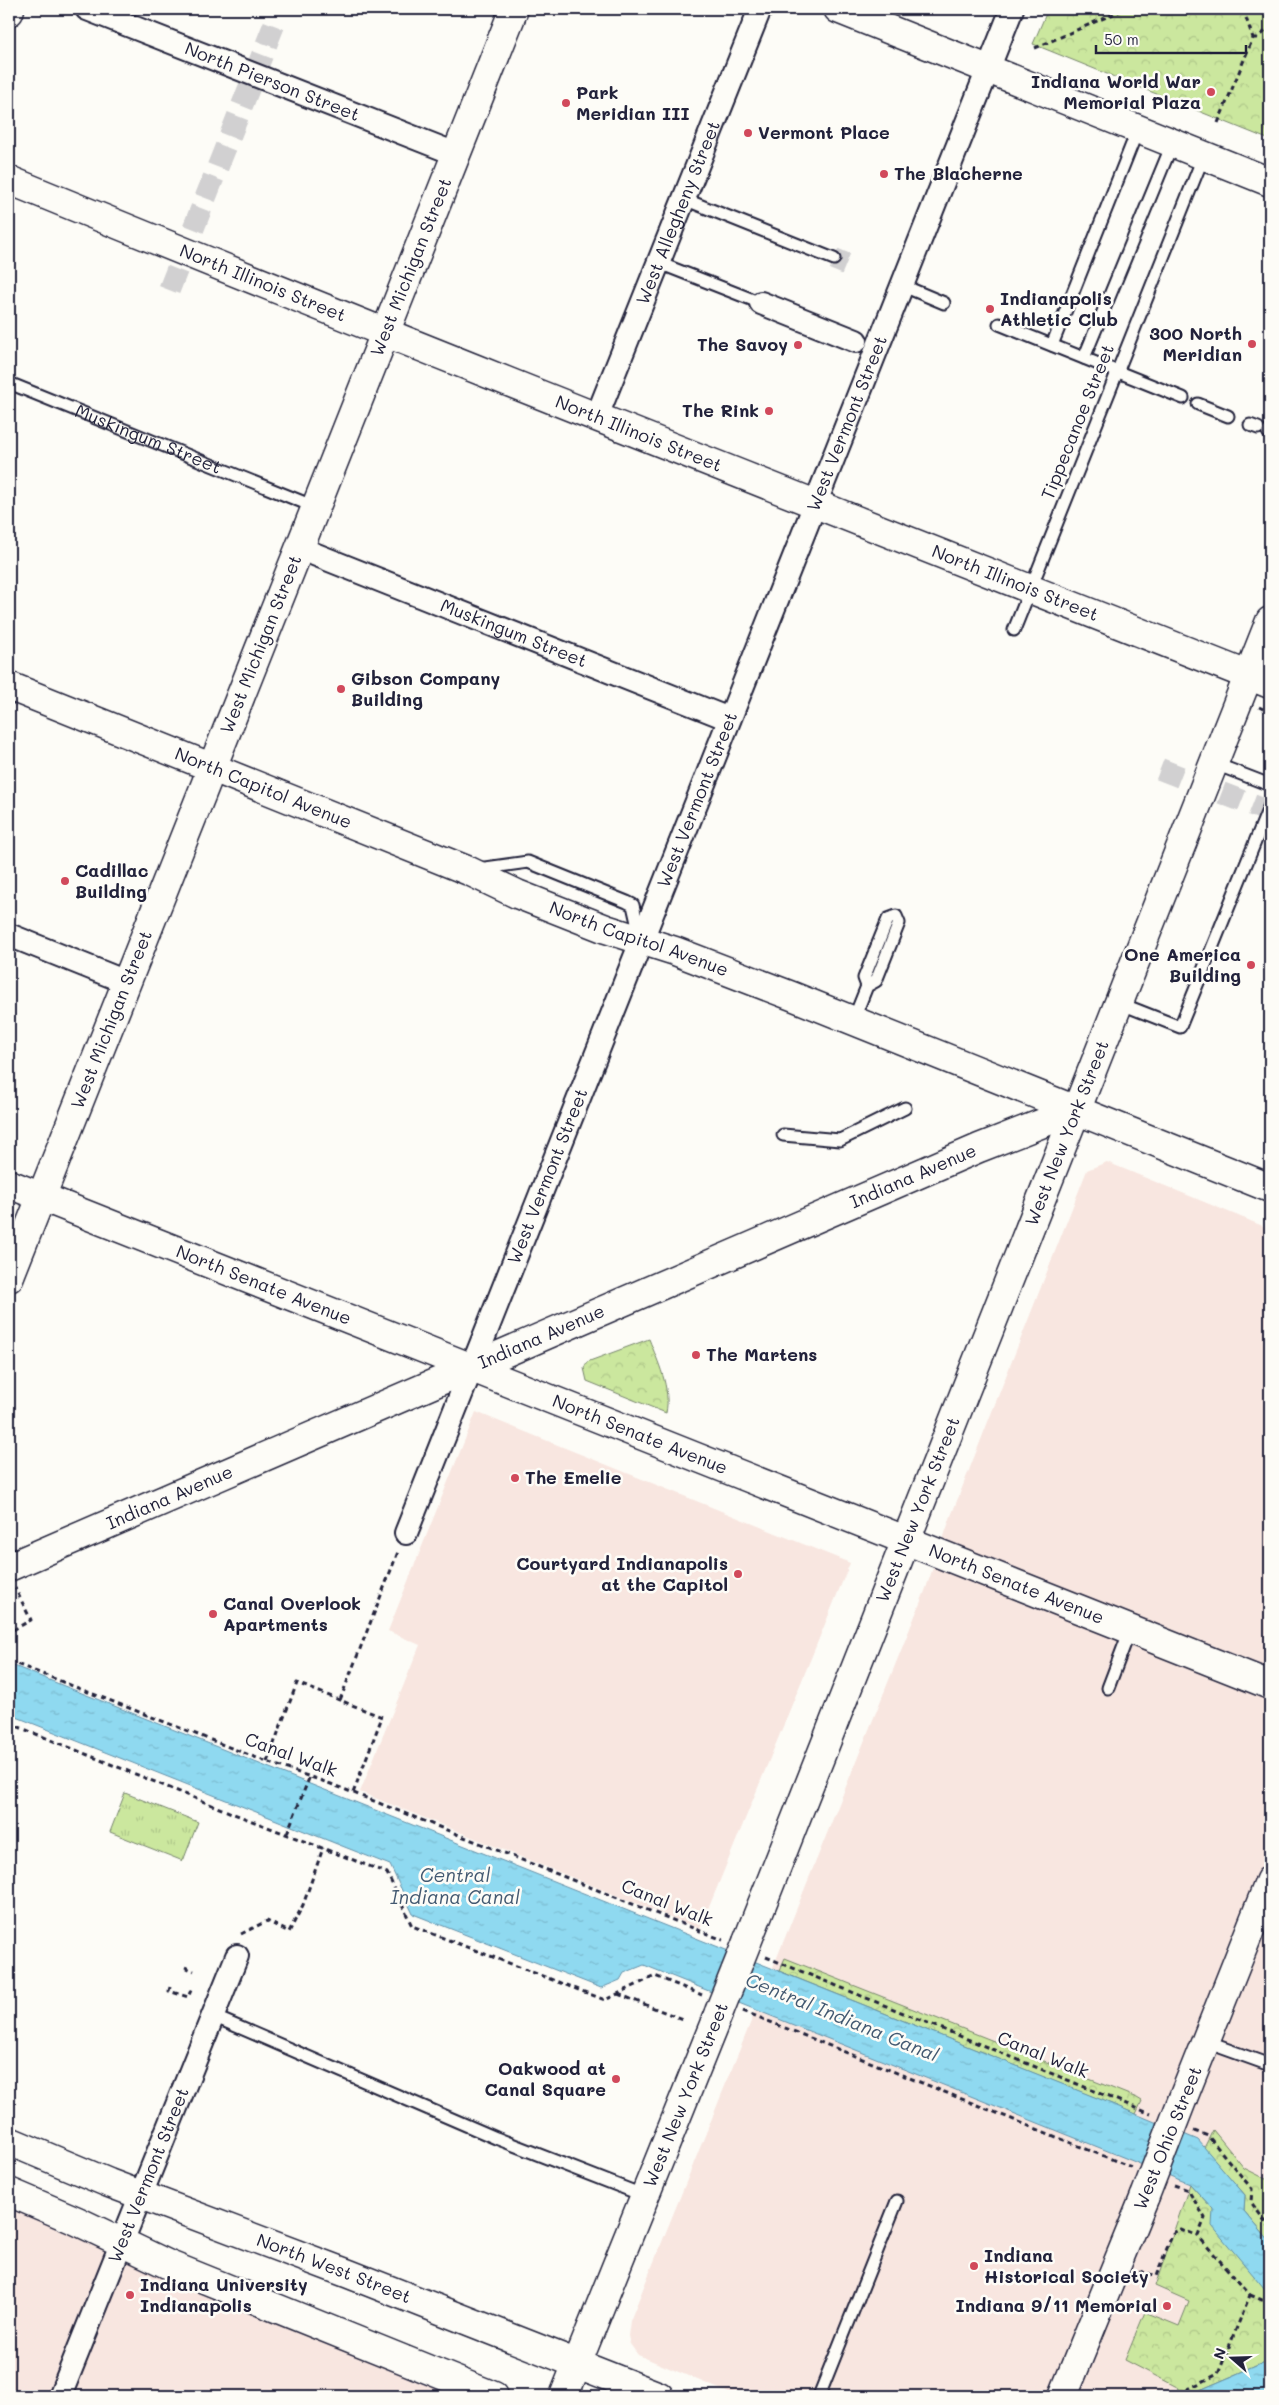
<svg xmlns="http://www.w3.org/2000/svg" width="1279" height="2405" font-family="Mali,sans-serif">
	<defs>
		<pattern id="grass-tufts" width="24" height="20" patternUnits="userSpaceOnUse" patternTransform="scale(1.25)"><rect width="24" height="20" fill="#cbe79e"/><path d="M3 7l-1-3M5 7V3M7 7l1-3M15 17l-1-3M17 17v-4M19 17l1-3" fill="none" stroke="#aec689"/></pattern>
		<pattern id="forest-crowns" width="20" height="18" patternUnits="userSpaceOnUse" patternTransform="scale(1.25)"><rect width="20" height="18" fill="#cbe79e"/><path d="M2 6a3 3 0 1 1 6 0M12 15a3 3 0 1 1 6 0" fill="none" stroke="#aec689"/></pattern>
		<pattern id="water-ripples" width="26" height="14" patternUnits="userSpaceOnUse" patternTransform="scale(1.25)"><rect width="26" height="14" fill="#8fd9f0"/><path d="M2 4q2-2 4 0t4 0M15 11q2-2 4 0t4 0" fill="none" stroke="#7bbacf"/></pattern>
	</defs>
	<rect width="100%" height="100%" fill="#fdfcf7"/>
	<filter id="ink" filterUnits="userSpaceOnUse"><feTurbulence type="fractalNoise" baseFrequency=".02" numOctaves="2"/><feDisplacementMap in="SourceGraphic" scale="10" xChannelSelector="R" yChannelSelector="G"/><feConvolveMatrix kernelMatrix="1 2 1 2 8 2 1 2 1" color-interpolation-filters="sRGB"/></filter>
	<g filter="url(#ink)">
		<g fill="#f8e6e0">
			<path d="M1107,1162l163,67v1167h-534l-98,-41 -8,-11 -2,-8 2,-15 295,-730 26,-75 136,-346z"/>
			<path d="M476,1412l374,151 -150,366 -340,-137 60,-147 -32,-14z"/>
			<path d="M9,2195l487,201h-487z"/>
		</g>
		<path fill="url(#grass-tufts)" stroke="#76846c" d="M125,1793l73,29 -15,39 -73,-29z"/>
		<g fill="url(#forest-crowns)" stroke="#76846c">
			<path d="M1048,9h222v131l-237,-96z"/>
			<path d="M649,1339c9,23 22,49 17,74l-79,-32 -3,-13 3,-6z"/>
			<path d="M785,1958l352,140 5,3 -6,13 -357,-143z"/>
			<path d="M1213,2130l31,38 26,13v61l-26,-31 1,-16 -41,-47z"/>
			<path d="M1190,2184l23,25 57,84v67l-70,30 -2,6h-21l2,-8 -54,-28 20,-48 34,14 10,-25 -34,-15z"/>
		</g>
		<g fill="url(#water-ripples)" stroke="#6390a8">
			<path d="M9,1664l1103,440 86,36 47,55 -1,16 26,31v53l-58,-69 1,-17 -23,-25 -546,-219 -20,8 -4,7 -19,8 -188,-74 -23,-49 -381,-151z"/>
			<path d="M1270,2360v36h-72l2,-6z"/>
		</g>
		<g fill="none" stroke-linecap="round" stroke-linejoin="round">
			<g stroke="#d1d0d1" stroke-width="22" stroke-dasharray="22 11" stroke-linecap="butt">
				<path d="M834,259l12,5"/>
				<path d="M169,290l105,-265"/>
				<path d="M1160,769l110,43"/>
			</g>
			<defs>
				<g id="lane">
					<path d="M684,199l150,60"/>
					<path d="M659,263l102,40"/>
					<path d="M901,285l43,18"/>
					<path d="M999,324l184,74"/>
					<path d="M1052,345l86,-216"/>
					<path d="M1084,358l89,-216"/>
					<path id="s1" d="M9,383l306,124"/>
					<path d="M1198,404l30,12"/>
					<path d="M1250,425l8,3"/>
					<path d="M1268,432l2,1"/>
					<path d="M1014,630l190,-475"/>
					<path d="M1213,763l57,22"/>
					<path d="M478,869l50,-7 99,40 6,3 7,31"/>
					<path d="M1119,1003l61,24 90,-222"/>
					<path d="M853,1021l14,-35 9,-5 23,-58 -3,-7 -8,3 -24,59 3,8"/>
					<path d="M783,1135l57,5 65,-32"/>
					<path d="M1108,1688l22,-58"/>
					<path d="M213,2016l283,122 149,58"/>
					<path d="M1206,2042l64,23"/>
					<path d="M819,2396l78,-195"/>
				</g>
				<g id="street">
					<path id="s2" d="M87,9l369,145"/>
					<path d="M761,303l95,38"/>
					<path id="s3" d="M597,416l163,-407"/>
					<path id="s4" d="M299,548l430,171"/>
					<path d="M9,935l117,47"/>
					<path id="s5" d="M406,1533l606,-1524"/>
					<path id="s6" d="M60,2396l177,-440"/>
				</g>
				<g id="secondary">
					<path d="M838,9l432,173"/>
					<path d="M9,12l1,-3"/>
					<path id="s7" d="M9,180c419,172 840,337 1261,504"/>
					<path id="s8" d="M9,686l460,185 48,23 89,35 69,22 117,45 478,192"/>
					<path id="s9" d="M9,1184l1261,501"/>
					<path id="s10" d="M9,1278l505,-1269"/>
					<path id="s11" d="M9,1567l970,-419 97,-38"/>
					<path id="s12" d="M747,1942l523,-1321"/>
					<path d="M1183,2098l87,-218"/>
					<path d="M564,2396l155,-384"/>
					<path d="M1063,2396l82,-200"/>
				</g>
				<g id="primary">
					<path id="s13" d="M9,2141l100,42 240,91 310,122"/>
					<path d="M9,2192l68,29 90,43 327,132"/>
				</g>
			</defs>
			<use href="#lane" stroke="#22223b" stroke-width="15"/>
			<use href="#street" stroke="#22223b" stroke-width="26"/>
			<use href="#secondary" stroke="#22223b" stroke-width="31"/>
			<use href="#primary" stroke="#22223b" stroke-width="31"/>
			<g stroke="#22223b" stroke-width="3" stroke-dasharray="5 4" stroke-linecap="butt">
				<path d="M1253,38h3l14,-10"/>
				<path d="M1035,48l90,-39"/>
				<path d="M1218,123l35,-85 -7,-20 3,-9"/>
				<path d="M1259,707l11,5"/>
				<path d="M9,1638l4,-8 18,-10 -16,-32"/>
				<path d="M9,1661l258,101 64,22 392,156"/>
				<path d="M340,1700l58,-148"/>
				<path d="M9,1723l230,93 148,57 25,53 193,74 50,-24 47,19"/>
				<path d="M267,1762l30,-79 85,34 -29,76"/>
				<path d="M287,1833l23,-57"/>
				<path d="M241,1934l26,-13 22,11 14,-27 20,-57"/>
				<path d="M766,1957l385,157"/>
				<path d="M185,1967l9,4"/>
				<path d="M170,1987l-1,4 19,6 4,-9"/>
				<path d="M618,1994l67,26"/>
				<path d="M743,2011l388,156"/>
				<path d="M1194,2131l14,5 44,53 -1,13 19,26"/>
				<path d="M1174,2185l14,5 17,28 -7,18 52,59 -32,79 -30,15 -3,7"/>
				<path d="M1139,2271l17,5 17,-43 8,-4 17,7"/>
				<path d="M1250,2295l12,5h8"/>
			</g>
			<use href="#lane" stroke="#fdfcf7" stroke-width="11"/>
			<use href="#street" stroke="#fdfcf7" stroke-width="22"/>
			<use href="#secondary" stroke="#fdfcf7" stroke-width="28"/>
			<use href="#primary" stroke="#fdfcf7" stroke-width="28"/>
			<defs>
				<g id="secondary-bridge">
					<path d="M719,2012l28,-70"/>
					<path d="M1145,2196l38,-98"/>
				</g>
			</defs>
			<use href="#secondary-bridge" stroke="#22223b" stroke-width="31" stroke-linecap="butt"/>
			<use href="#secondary-bridge" stroke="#fdfcf7" stroke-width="28"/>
		</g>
	</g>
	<g fill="#d1495b" stroke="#fdfcf7" stroke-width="2">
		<circle cx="1211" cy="92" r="5"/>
		<circle cx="566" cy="103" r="5"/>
		<circle cx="748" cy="133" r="5"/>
		<circle cx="884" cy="174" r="5"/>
		<circle cx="990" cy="309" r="5"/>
		<circle cx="1252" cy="344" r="5"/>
		<circle cx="798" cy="345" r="5"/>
		<circle cx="769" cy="411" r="5"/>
		<circle cx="341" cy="689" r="5"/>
		<circle cx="65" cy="881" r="5"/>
		<circle cx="1251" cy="965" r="5"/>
		<circle cx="696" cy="1355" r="5"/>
		<circle cx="515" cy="1478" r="5"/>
		<circle cx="738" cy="1574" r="5"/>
		<circle cx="213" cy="1614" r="5"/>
		<circle cx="616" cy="2079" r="5"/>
		<circle cx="974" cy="2266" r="5"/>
		<circle cx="130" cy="2295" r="5"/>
		<circle cx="1167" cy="2306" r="5"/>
	</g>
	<g text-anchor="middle" stroke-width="5" stroke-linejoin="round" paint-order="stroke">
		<g font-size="18" fill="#22223b" stroke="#fdfcf7">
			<text dy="6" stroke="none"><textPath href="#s2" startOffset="199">North Pierson Street</textPath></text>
			<text dy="6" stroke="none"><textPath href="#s3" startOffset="219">West Allegheny Street</textPath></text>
			<text dy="6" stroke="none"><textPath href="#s10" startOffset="1088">West Michigan Street</textPath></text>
			<text dy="6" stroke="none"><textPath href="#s7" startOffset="274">North Illinois Street</textPath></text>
			<text transform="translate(1078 422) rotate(-68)" y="6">Tippecanoe Street</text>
			<text dy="6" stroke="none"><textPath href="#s5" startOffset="1194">West Vermont Street</textPath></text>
			<text dy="6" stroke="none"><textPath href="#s7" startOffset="679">North Illinois Street</textPath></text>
			<text dy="6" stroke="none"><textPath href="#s1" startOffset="150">Muskingum Street</textPath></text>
			<text dy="6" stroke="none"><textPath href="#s7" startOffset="1084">North Illinois Street</textPath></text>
			<text dy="6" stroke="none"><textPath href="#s4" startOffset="231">Muskingum Street</textPath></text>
			<text dy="6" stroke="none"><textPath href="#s10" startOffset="682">West Michigan Street</textPath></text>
			<text dy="6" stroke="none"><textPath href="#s8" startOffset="274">North Capitol Avenue</textPath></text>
			<text dy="6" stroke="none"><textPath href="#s5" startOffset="789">West Vermont Street</textPath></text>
			<text dy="6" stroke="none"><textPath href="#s8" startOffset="679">North Capitol Avenue</textPath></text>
			<text dy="6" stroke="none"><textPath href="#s10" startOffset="278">West Michigan Street</textPath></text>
			<text dy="6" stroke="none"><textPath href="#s12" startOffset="870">West New York Street</textPath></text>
			<text dy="6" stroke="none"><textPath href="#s5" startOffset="384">West Vermont Street</textPath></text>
			<text dy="6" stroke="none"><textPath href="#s11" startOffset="985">Indiana Avenue</textPath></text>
			<text dy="6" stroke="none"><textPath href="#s9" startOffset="274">North Senate Avenue</textPath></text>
			<text dy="6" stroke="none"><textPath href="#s11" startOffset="580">Indiana Avenue</textPath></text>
			<text dy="6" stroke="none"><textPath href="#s9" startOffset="679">North Senate Avenue</textPath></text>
			<text dy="6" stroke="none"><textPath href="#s11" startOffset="175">Indiana Avenue</textPath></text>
			<text dy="6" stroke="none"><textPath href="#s12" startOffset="465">West New York Street</textPath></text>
			<text dy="6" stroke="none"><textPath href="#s9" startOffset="1084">North Senate Avenue</textPath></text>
			<text transform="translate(291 1755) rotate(20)" y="6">Canal Walk</text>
			<text transform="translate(667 1903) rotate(22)" y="6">Canal Walk</text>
			<text transform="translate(1043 2055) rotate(22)" y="6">Canal Walk</text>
			<text transform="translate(686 2095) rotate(-68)" y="6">West New York Street</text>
			<text transform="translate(1168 2138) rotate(-68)" y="6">West Ohio Street</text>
			<text dy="6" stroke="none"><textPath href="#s6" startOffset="238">West Vermont Street</textPath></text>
			<text dy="6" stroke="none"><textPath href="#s13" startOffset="349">North West Street</textPath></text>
		</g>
		<g font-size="18" font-weight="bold" fill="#22223b" stroke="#fdfcf7" text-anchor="start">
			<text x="1201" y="88" text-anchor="end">Indiana World War<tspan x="1201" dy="21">Memorial Plaza</tspan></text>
			<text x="576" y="99">Park<tspan x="576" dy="21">Meridian III</tspan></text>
			<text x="758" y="139">Vermont Place</text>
			<text x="894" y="180">The Blacherne</text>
			<text x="1000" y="305">Indianapolis<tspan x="1000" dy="21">Athletic Club</tspan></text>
			<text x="1242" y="340" text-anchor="end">300 North<tspan x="1242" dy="21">Meridian</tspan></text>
			<text x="788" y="351" text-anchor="end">The Savoy</text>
			<text x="759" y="417" text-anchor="end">The Rink</text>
			<text x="351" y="685">Gibson Company<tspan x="351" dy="21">Building</tspan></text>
			<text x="75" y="877">Cadillac<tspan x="75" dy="21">Building</tspan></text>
			<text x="1241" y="961" text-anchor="end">One America<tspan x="1241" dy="21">Building</tspan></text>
			<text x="706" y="1361">The Martens</text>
			<text x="525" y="1484">The Emelie</text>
			<text x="728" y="1570" text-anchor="end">Courtyard Indianapolis<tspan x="728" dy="21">at the Capitol</tspan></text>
			<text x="223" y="1610">Canal Overlook<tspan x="223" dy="21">Apartments</tspan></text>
			<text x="606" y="2075" text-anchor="end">Oakwood at<tspan x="606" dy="21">Canal Square</tspan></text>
			<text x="984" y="2262">Indiana<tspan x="984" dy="21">Historical Society</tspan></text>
			<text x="140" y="2291">Indiana University<tspan x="140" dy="21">Indianapolis</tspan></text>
			<text x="1157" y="2312" text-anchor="end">Indiana 9/11 Memorial</text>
		</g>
		<g font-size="19" font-style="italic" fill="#435971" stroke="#fdfcf7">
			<text x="455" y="1882">Central<tspan x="455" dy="22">Indiana Canal</tspan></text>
			<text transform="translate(842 2017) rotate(22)" y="7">Central Indiana Canal</text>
		</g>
	</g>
	<rect width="1279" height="2405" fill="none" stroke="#fdfcf7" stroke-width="30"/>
	<rect x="15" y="15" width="1249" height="2375" fill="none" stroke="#22223b" stroke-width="2" filter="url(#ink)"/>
	<g transform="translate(1232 2358) rotate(290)" stroke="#fdfcf7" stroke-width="4" paint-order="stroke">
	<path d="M0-4L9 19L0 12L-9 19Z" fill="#22223b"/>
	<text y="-8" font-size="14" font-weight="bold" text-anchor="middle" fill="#22223b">N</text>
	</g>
	<path d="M1096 45v8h150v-8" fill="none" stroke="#22223b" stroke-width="2.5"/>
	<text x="1104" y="45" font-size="15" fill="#22223b" stroke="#fdfcf7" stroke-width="4" paint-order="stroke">50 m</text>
</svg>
